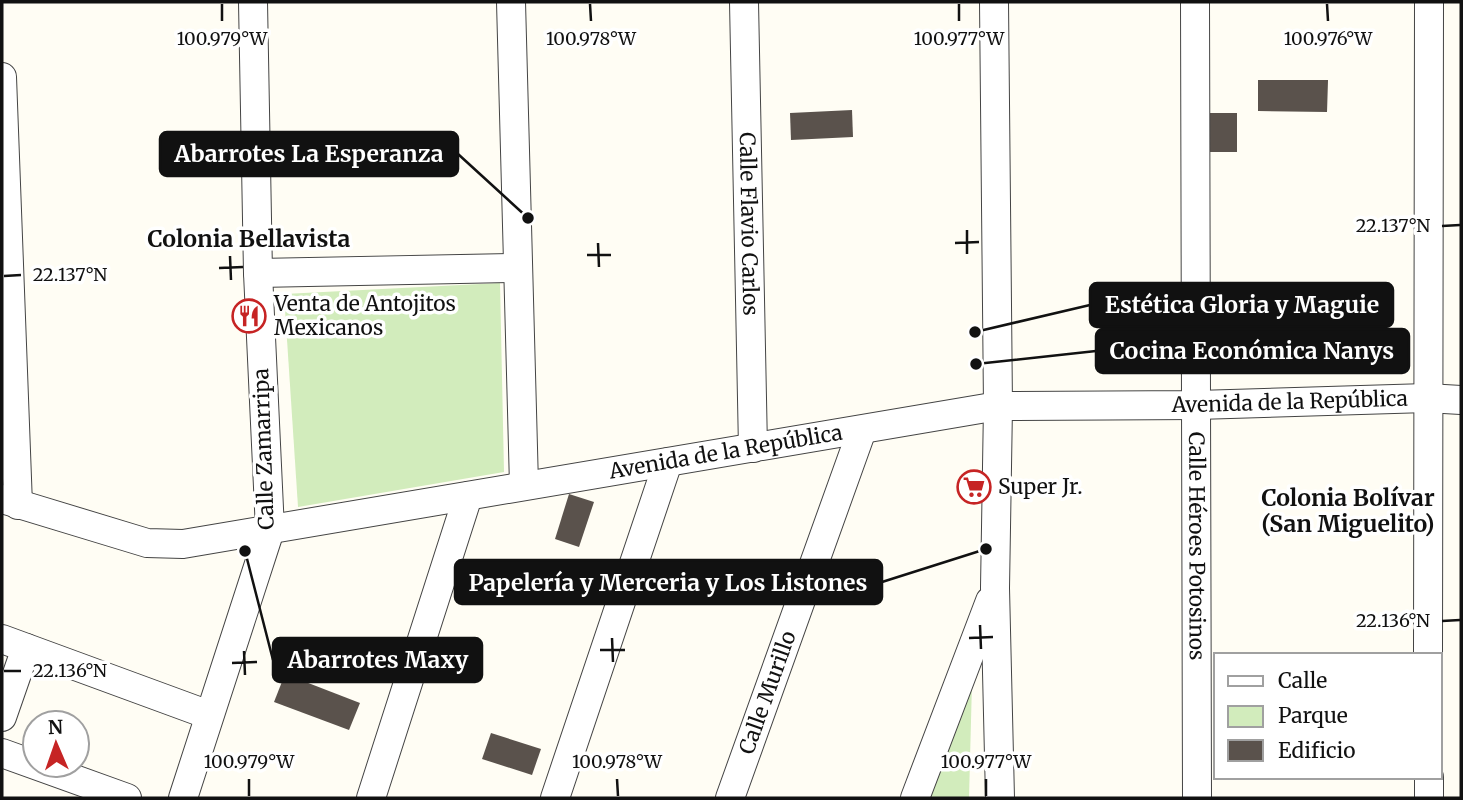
<svg xmlns="http://www.w3.org/2000/svg" width="1463" height="800" font-family="Merriweather,serif">
	<rect width="100%" height="100%" fill="#fffdf4"/>
	<g fill="#d2ecbc">
		<path d="M500,283l4,189 -206,35 -14,-213z"/>
		<path d="M972,683l-3,115h-42z"/>
	</g>
	<g fill="#5a524c">
		<path d="M1258,80h70l-1,32 -69,-1z"/>
		<path d="M852,110l1,27 -62,3 -1,-27z"/>
		<path d="M1209,113h28v39h-27z"/>
		<path d="M569,494l25,8 -15,45 -24,-8z"/>
		<path d="M285,674l75,29 -11,27 -75,-28z"/>
		<path d="M491,733l50,16 -9,26 -50,-16z"/>
	</g>
	<g fill="none" stroke-linecap="round" stroke-linejoin="round">
		<defs>
			<g id="minor">
				<path d="M511,2l13,483"/>
				<path id="s1" d="M744,2l9,446"/>
				<path d="M994,2l4,404 -3,182 5,210"/>
				<path id="s2" d="M1195,2l2,796"/>
				<path d="M2,77l16,428"/>
				<path d="M258,273l258,-5"/>
				<path id="s3" d="M2,499l145,44 36,1 815,-138 199,-1 230,-7 34,2"/>
				<path d="M2,639l207,76"/>
				<path d="M1428,655l1,-653"/>
				<path d="M2,717l24,-69"/>
				<path d="M2,753l125,45"/>
				<path d="M1429,777v21"/>
				<path d="M183,798l87,-268 -12,-257 -5,-271"/>
				<path d="M371,798l97,-302"/>
				<path d="M555,798l113,-336"/>
				<path id="s4" d="M730,798l132,-368"/>
				<path d="M915,798l75,-197"/>
			</g>
		</defs>
		<use href="#minor" stroke="#444" stroke-width="30"/>
		<use href="#minor" stroke="#fff" stroke-width="28"/>
	</g>
	<path fill="none" stroke="#111" stroke-width="2.5" d="M222,4v17M590,4l1,17M959,4v17M1327,4l1,17M1442,226l18,-1M967,230v24M598,243l1,24M955,243l24,-1M587,255h24M230,256l1,24M219,268l24,-1M4,276l17,-1M1442,621l18,-1M980,625l1,24M612,638l1,24M969,638l24,-1M600,650h25M244,651l1,24M232,663l25,-1M4,671h17M249,779v17M617,779l1,17M986,779v17"/>
	<defs>
		<symbol id="restaurant-ring" viewBox="-11 -11 22 22"><circle r="9.5" fill="#fff" stroke="#c62424" stroke-width="1.5"/><path d="M-5-6h1v4h1v-4h1v4h1v-4h1v5L-1.5 .5V6h-2V.5L-5-1ZM5-6V6H3V1.5H1.5Q1.5-4 5-6Z" fill="#c62424"/></symbol>
		<symbol id="supermarket-ring" viewBox="-11 -11 22 22"><circle r="9.5" fill="#fff" stroke="#c62424" stroke-width="1.5"/><path d="M-6-5.5h2.5l.6 2H6L4.5 2H-2.5L-4.4-4H-6ZM-1.5 3.2a1.3 1.3 0 1 0 .1 0ZM3 3.2a1.3 1.3 0 1 0 .1 0Z" fill="#c62424"/></symbol>
	</defs>
	<g fill-rule="evenodd">
		<use href="#restaurant-ring" x="230" y="297" width="38" height="38"/>
		<use href="#supermarket-ring" x="955" y="468" width="38" height="38"/>
	</g>
	<g text-anchor="middle" stroke-width="7" stroke-linejoin="round" paint-order="stroke">
		<g font-size="21" fill="#111" stroke="#fff">
			<text dy="7" stroke="none"><textPath href="#s1" startOffset="222">Calle Flavio Carlos</textPath></text>
			<text dy="7" stroke="none"><textPath href="#s3" startOffset="1306">Avenida de la República</textPath></text>
			<text transform="translate(264 449) rotate(-92)" y="7">Calle Zamarripa</text>
			<text dy="7" stroke="none"><textPath href="#s3" startOffset="738">Avenida de la República</textPath></text>
			<text dy="7" stroke="none"><textPath href="#s2" startOffset="544">Calle Héroes Potosinos</textPath></text>
			<text dy="7" stroke="none"><textPath href="#s4" startOffset="112">Calle Murillo</textPath></text>
		</g>
		<g font-size="21" fill="#111" stroke="#fff" text-anchor="start">
			<text x="274" y="311">Venta de Antojitos<tspan x="274" dy="24">Mexicanos</tspan></text>
			<text x="998" y="494">Super Jr.</text>
		</g>
		<g font-size="23" font-weight="bold" fill="#111" stroke="#fff">
			<text x="249" y="247">Colonia Bellavista</text>
			<text x="1348" y="506">Colonia Bolívar<tspan x="1348" dy="26">(San Miguelito)</tspan></text>
		</g>
	</g>
	<g font-size="18" text-anchor="middle" fill="#111" stroke="#fff" stroke-width="7" stroke-linejoin="round" paint-order="stroke">
		<text x="222" y="45">100.979°W</text>
		<text x="591" y="45">100.978°W</text>
		<text x="959" y="45">100.977°W</text>
		<text x="1328" y="45">100.976°W</text>
		<text x="1393" y="232">22.137°N</text>
		<text x="70" y="281">22.137°N</text>
		<text x="1393" y="627">22.136°N</text>
		<text x="70" y="677">22.136°N</text>
		<text x="249" y="768">100.979°W</text>
		<text x="617" y="768">100.978°W</text>
		<text x="986" y="768">100.977°W</text>
	</g>
	<path fill="none" stroke="#111" stroke-width="2.5" d="M528 218L458 154M975 332L1090 305M976 364L1096 351M986 549L882 582M245 551L273 660"/>
	<g fill="#111" stroke="#fff" stroke-width="2.5">
		<circle cx="528" cy="218" r="7"/>
		<circle cx="975" cy="332" r="7"/>
		<circle cx="976" cy="364" r="7"/>
		<circle cx="986" cy="549" r="7"/>
		<circle cx="245" cy="551" r="7"/>
	</g>
	<g fill="#111" stroke="#111" stroke-width="2.5">
		<rect x="160" y="132" width="298" height="44" rx="7"/>
		<rect x="1090" y="283" width="303" height="44" rx="7"/>
		<rect x="1096" y="329" width="313" height="44" rx="7"/>
		<rect x="455" y="560" width="427" height="44" rx="7"/>
		<rect x="273" y="638" width="209" height="44" rx="7"/>
	</g>
	<g font-size="23" text-anchor="middle" font-weight="bold" fill="#fff">
		<text x="309" y="162">Abarrotes La Esperanza</text>
		<text x="1242" y="313">Estética Gloria y Maguie</text>
		<text x="1252" y="359">Cocina Económica Nanys</text>
		<text x="668" y="591">Papelería y Merceria y Los Listones</text>
		<text x="378" y="668">Abarrotes Maxy</text>
	</g>
	<rect width="1463" height="800" fill="none" stroke="#111111" stroke-width="7"/>
	<rect x="1214" y="653" width="228" height="126" fill="#ffffff" stroke="#a0a0a0" stroke-width="2"/>
	<rect x="1228" y="676" width="35" height="10" fill="#ffffff" stroke="#a0a0a0" stroke-width="2"/>
	<text x="1278" y="688" font-size="21" fill="#111111">Calle</text>
	<rect x="1228" y="706" width="35" height="21" fill="#d2ecbc" stroke="#a0a0a0" stroke-width="2"/>
	<text x="1278" y="723" font-size="21" fill="#111111">Parque</text>
	<rect x="1228" y="740" width="35" height="21" fill="#5a524c" stroke="#a0a0a0" stroke-width="2"/>
	<text x="1278" y="758" font-size="21" fill="#111111">Edificio</text>
	<g transform="translate(56 744) rotate(358)"><circle r="33" fill="#ffffff" stroke="#a0a0a0" stroke-width="2"/>
	<path d="M0-5L12 26L0 18L-12 26Z" fill="#c62424"/>
	<text y="-10" font-size="19" font-weight="bold" text-anchor="middle" fill="#111111">N</text>
	</g>
</svg>
